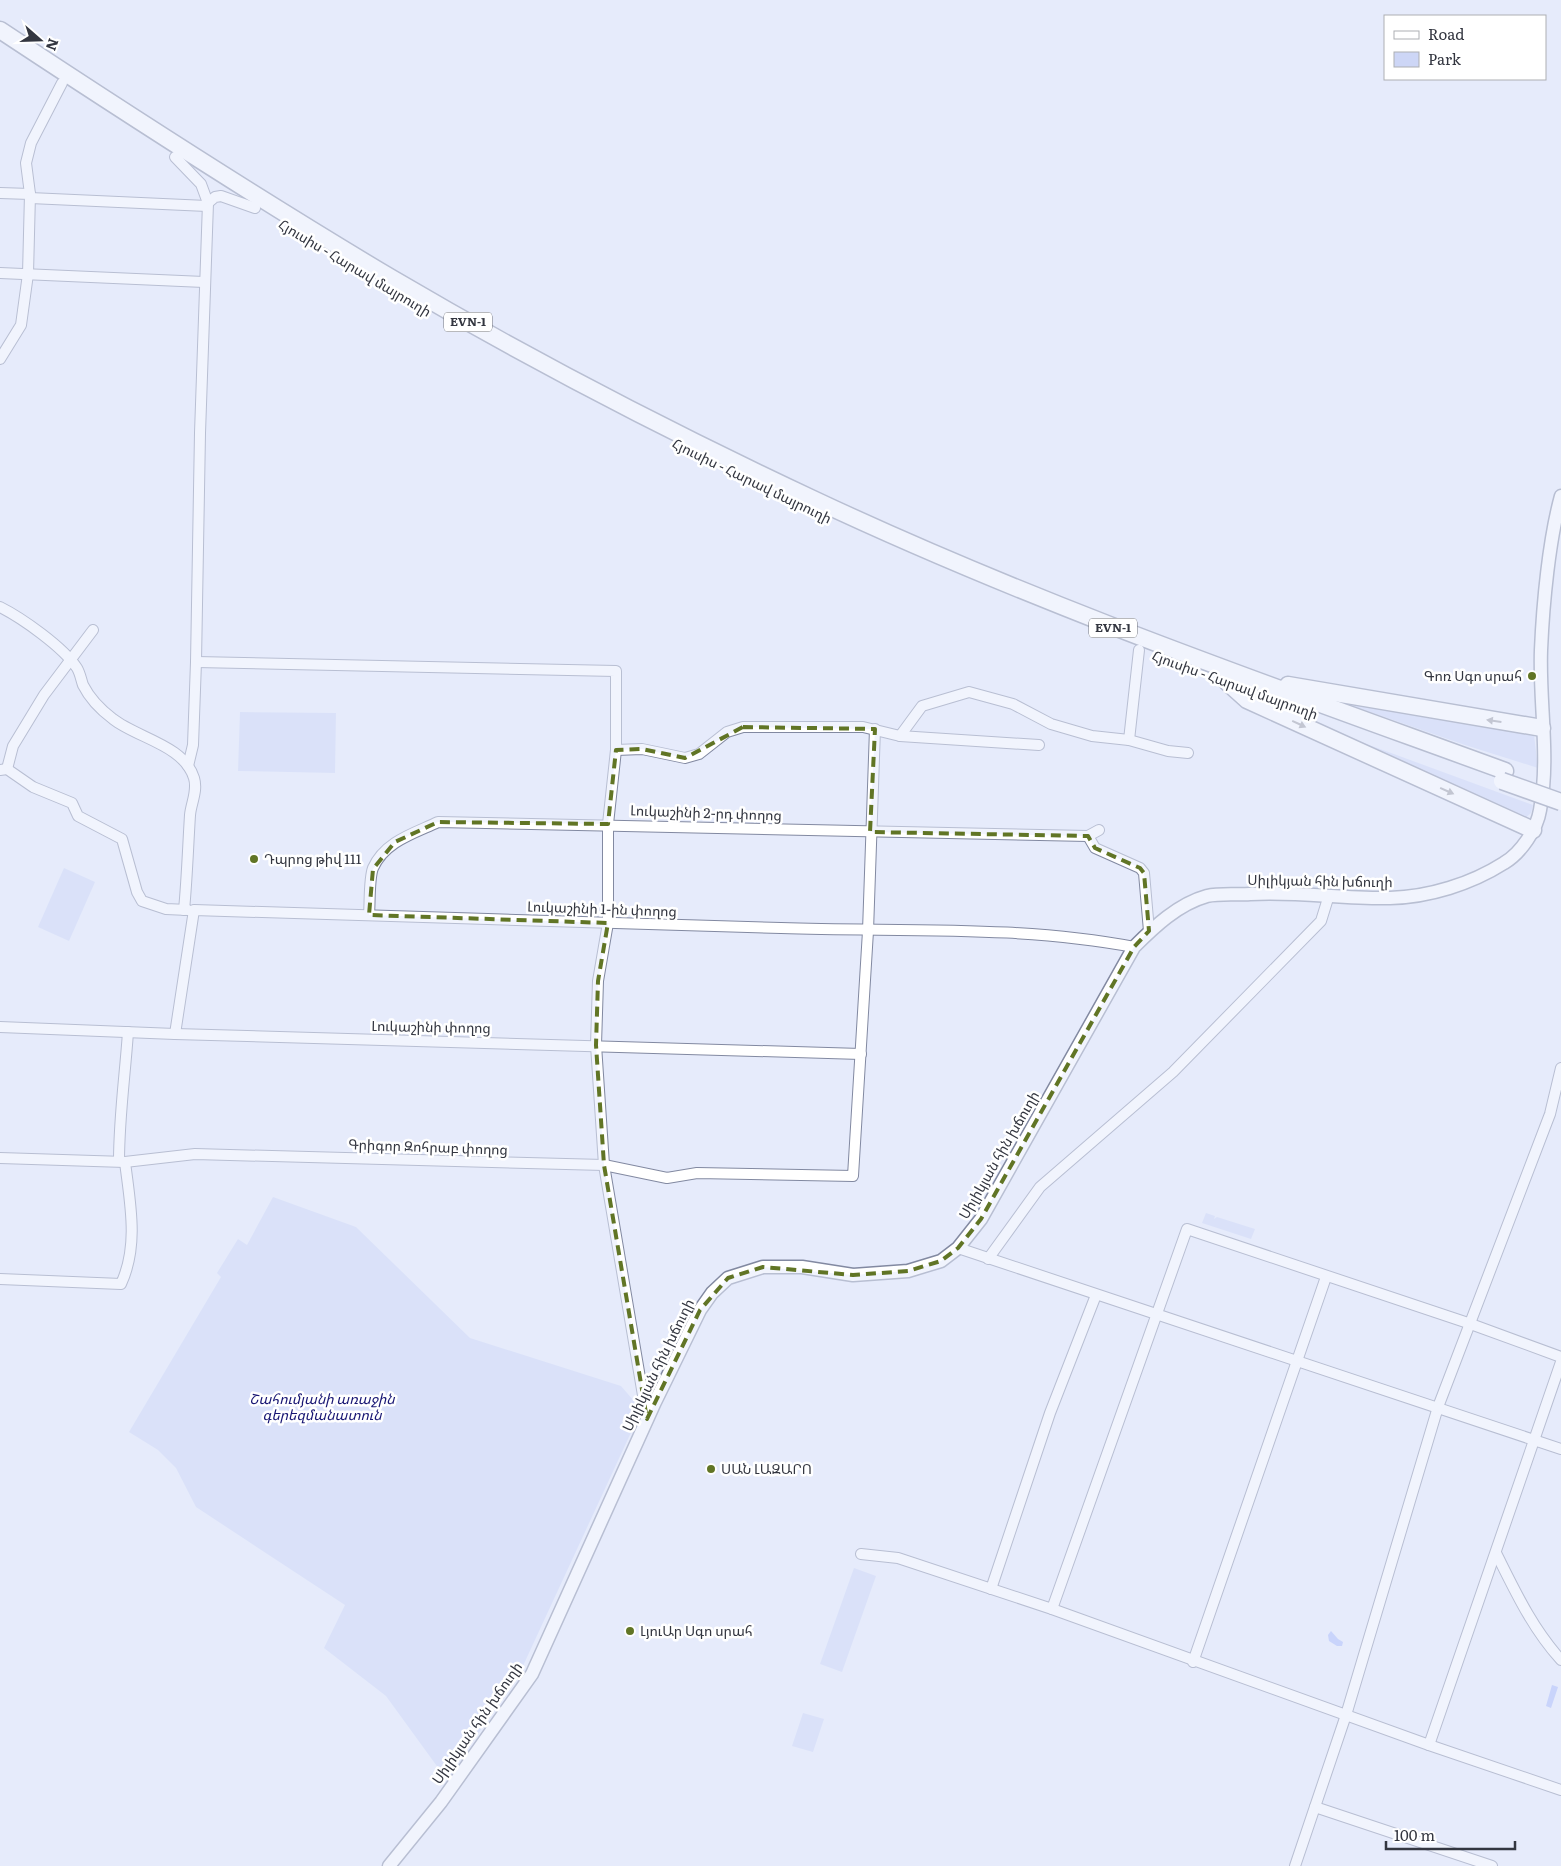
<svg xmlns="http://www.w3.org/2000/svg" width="1561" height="1866" font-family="Literata,'Noto Sans Armenian',serif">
	<rect width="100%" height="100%" fill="#e6ebfb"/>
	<g fill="#cdd6f6">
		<path d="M1324,696l193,34 17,5 4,33 -73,-23z"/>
		<path d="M240,712l96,1 -1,60 -97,-2z"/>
		<path d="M1301,720l232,85 -2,8 -8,7z"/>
		<path d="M64,868l31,14 -26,59 -31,-14z"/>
		<path d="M273,1197l83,30 114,111 151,48 13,15v25l-112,242 -75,112 -61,-84 -62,-48 21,-43 -149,-98 -20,-39 -18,-18 -29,-18 92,-155 -4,-4 21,-34 9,6z"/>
		<path d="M1206,1213l9,3 -1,3 3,-2 38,12 -4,10 -49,-16z"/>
		<path d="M854,1568l22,8 -34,96 -22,-8z"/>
		<path d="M803,1713l21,6 -11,33 -21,-6z"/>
	</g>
	<g fill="#a6b8fb">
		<path d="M1331,1631l7,8 5,3 -1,4h-5l-8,-5 -1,-6z"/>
		<path d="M1552,1685l6,2 -7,21 -5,-2z"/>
	</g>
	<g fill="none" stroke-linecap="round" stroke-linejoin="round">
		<defs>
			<g id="minor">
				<path d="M175,157l26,27 7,19 -8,230 -4,229 -3,83 -5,21"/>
				<path d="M0,193l30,1 -2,80 -7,51 -21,34"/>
				<path d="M30,194l-4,-31 5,-20 31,-60"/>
				<path d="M30,198l177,8"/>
				<path d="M208,203l7,-6 6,-1 34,12"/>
				<path d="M0,273l204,9"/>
				<path d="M0,607c22,11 63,40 77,61 3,5 4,11 6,17 7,14 18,25 30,34 24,19 71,26 81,59 4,13 -3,25 -4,37 -2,32 -3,64 -6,95"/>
				<path d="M196,662l420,9v79l-8,74v99l-10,58 -2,64 8,120 43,254"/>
				<path d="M900,736l22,-30 47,-14 44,12 38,20 41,12 37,4 39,11 20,2"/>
				<path d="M1129,740l10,-90"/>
				<path d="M616,750l26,-1 43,9 14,-4 28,-22 16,-5h120l37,9 139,9"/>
				<path d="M7,769l6,-23 31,-51 49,-65"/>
				<path d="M0,770l7,-1 26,18 39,16 6,13 44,23 15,53 5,9 24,8 22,1"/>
				<path d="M1088,836l7,12 45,20 4,5 5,58"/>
				<path d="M369,915c1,-13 0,-37 4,-47 12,-27 42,-35 65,-46l650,14 11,-6"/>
				<path d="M0,1027l175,7 686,20"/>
				<path d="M175,1034l19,-124c196,5 391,13 587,18 118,4 237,-3 353,19"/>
				<path d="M0,1158l125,4 70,-8 409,11 63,13 30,-5 156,3 15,-245 7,-202"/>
				<path d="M119,1161c0,-44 6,-85 9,-129"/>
				<path d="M958,1248l603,201"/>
				<path d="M988,1259l52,-72 133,-115 148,-151 8,-26"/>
				<path d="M0,1279l121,5c18,-39 9,-81 4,-122"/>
				<path d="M1496,1553c19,38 36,75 65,107"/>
				<path d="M861,1554l37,4 154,51 377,136 132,45"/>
				<path d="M991,1589l59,-176 46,-118"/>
				<path d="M1052,1609l135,-380 281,94 93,34"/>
				<path d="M1193,1662l133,-385"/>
				<path d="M1429,1745l132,-383"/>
				<path d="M1315,1807l177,59"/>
				<path d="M1295,1866l51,-151 92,-308 112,-293 11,-46"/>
			</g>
			<path id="tertiary" d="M389,1866l52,-64 91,-128 123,-272 45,-92 12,-17 16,-15 35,-11h39l51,8 55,-4 33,-10 17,-13 23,-29 153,-272c20,-20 44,-43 73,-51 13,-3 29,-1 43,-2 46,-3 93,5 140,4 39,-1 81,-14 114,-35 17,-10 33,-34 36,-53 10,-53 -1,-107 1,-160 2,-47 8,-110 20,-154"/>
			<g id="trunk">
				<path d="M0,30c130,86 260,170 393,249 136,80 277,153 420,220 225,106 459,187 692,272"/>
				<path d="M1227,682l20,18 286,130"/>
				<path d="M1288,685l254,43"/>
			</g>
		</defs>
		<use href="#minor" stroke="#8289a1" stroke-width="12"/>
		<use href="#tertiary" stroke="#8289a1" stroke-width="15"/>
		<use href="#trunk" stroke="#8289a1" stroke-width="19"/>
		<use href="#minor" stroke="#fff" stroke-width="10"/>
		<use href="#tertiary" stroke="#fff" stroke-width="12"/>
		<use href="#trunk" stroke="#fff" stroke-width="16"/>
		<defs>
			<path id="trunk-bridge" d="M1502,781l59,21"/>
		</defs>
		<use href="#trunk-bridge" stroke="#8289a1" stroke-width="19" stroke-linecap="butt"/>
		<use href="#trunk-bridge" stroke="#fff" stroke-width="16"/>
	</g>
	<defs><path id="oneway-solid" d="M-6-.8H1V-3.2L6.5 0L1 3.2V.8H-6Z" transform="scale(1.25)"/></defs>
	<g fill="#999aa0">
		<use href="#oneway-solid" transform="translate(1494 721) rotate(-172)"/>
		<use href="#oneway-solid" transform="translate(1299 724) rotate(25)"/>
		<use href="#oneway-solid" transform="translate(1447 791) rotate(24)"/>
	</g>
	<path d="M0 0H1561V1866H0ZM743,727l132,2 -5,103 218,4 7,12 45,20 4,5 5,58 -15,16 -153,272 -23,29 -17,13 -33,10 -55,4 -90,-8 -35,11 -28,32 -53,109 -43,-254 -8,-120 2,-64 10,-58 -239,-8 4,-46 22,-27 43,-20 170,2 8,-74 26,-1 43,9z" fill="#e6ebfb" fill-opacity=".55" fill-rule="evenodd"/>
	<path fill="none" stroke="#617525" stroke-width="4" stroke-dasharray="10 6" stroke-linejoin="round" d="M743,727l132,2 -5,103 218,4 7,12 45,20 4,5 5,58 -15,16 -153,272 -23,29 -17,13 -33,10 -55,4 -90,-8 -35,11 -28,32 -53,109 -43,-254 -8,-120 2,-64 10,-58 -239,-8 4,-46 22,-27 43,-20 170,2 8,-74 26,-1 43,9z"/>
	<g fill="#617525" stroke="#fff" stroke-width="2">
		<circle cx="1532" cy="676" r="5"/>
		<circle cx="254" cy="859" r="5"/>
		<circle cx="711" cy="1469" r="5"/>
		<circle cx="630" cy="1631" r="5"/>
	</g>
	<g text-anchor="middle" stroke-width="5" stroke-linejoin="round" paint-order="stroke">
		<g fill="#fff" stroke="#707279" stroke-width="1">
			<rect x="444" y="312.5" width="48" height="19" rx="4"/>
			<rect x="1089" y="618.5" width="48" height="19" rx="4"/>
		</g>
		<g font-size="12" font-weight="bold" fill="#333640">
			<text x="468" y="326">EVN-1</text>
			<text x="1113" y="632">EVN-1</text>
		</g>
		<g font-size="14" fill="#333640" stroke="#fff">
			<text transform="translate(355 268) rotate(31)" y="5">Հյուսիս - Հարավ մայրուղի</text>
			<text transform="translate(752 481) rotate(26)" y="5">Հյուսիս - Հարավ մայրուղի</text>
			<text transform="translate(1235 685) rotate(20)" y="5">Հյուսիս - Հարավ մայրուղի</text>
			<text transform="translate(706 813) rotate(2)" y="5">Լուկաշինի 2-րդ փողոց</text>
			<text transform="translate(1320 881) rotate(1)" y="5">Սիլիկյան հին խճուղի</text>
			<text transform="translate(602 909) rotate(2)" y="5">Լուկաշինի 1-ին փողոց</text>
			<text transform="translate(431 1027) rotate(1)" y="5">Լուկաշինի փողոց</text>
			<text transform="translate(428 1147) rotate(2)" y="5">Գրիգոր Զոհրաբ փողոց</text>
			<text transform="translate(999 1155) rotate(-60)" y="5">Սիլիկյան հին խճուղի</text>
			<text transform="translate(658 1365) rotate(-64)" y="5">Սիլիկյան հին խճուղի</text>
			<text transform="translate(477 1723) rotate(-55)" y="5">Սիլիկյան հին խճուղի</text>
		</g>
		<g font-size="14" fill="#333640" stroke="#fff" text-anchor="start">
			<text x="1522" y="681" text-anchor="end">Գոռ Սգո սրահ</text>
			<text x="264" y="864">Դպրոց թիվ 111</text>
			<text x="721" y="1474">ՍԱՆ ԼԱԶԱՐՈ</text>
			<text x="640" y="1636">ԼյուԱր Սգո սրահ</text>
		</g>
		<g font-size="14" font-style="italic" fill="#171573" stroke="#fff">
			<text x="322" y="1404">Շահումյանի առաջին<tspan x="322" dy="16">գերեզմանատուն</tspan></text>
		</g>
	</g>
	<rect x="1384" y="15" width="162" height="65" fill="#ffffff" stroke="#adafb3"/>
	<rect x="1394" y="31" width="25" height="8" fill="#ffffff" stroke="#adafb3"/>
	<text x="1428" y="40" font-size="15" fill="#333640">Road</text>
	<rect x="1394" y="52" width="25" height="15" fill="#cdd6f6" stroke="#adafb3"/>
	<text x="1428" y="65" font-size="15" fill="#333640">Park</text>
	<g transform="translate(40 40) rotate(110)" stroke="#ffffff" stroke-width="4" paint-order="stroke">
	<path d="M0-4L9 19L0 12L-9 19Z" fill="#333640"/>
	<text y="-8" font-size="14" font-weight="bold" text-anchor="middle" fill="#333640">N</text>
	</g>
	<path d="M1386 1841v8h129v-8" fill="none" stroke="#333640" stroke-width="2.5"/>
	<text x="1394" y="1841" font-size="15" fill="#333640" stroke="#ffffff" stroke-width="4" paint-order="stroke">100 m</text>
</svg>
